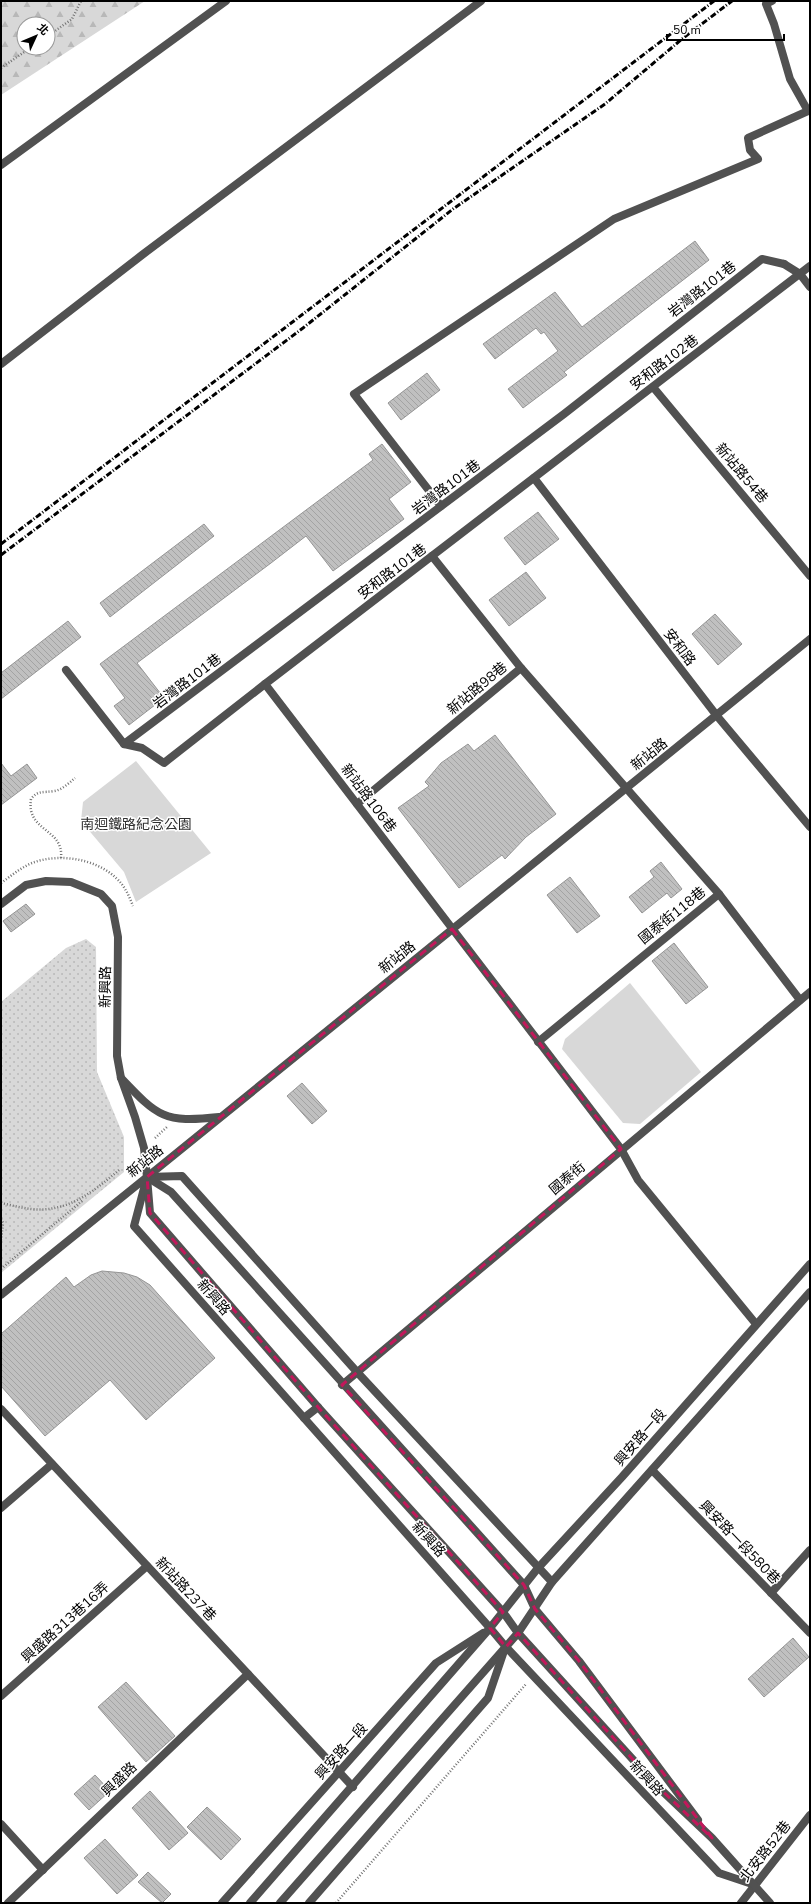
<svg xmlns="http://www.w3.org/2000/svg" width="811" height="1904" font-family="'Nunito Sans','Noto Sans TC',sans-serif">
	<defs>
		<pattern id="grass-dots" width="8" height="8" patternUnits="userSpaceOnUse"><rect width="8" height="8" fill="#d8d8d8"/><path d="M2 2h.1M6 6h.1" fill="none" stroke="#b8b8b8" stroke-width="1.8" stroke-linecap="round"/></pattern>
		<pattern id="forest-firs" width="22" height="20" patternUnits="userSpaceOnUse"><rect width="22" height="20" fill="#d8d8d8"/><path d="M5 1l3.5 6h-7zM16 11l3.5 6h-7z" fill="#b8b8b8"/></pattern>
		<pattern id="building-back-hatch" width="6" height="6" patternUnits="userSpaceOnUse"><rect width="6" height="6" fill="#c0c0c0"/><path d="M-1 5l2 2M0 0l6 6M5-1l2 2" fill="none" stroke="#a3a3a3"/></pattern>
	</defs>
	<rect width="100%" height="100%" fill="#fff"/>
	<path fill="url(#grass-dots)" d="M86,939l10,8 1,125 27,65v35l-123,101v-271l65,-54z"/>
	<path fill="url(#forest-firs)" fill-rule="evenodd" d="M1,1h144l-144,94zM24,24h24v24h-24z"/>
	<g fill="#d8d8d8">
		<path d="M136,761l75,92 -75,49 -12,-30 -43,-51 2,-19z"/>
		<path d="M630,983l71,89 -61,52 -17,-1 -61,-74 3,-10z"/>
	</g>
	<g fill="url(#building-back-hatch)" stroke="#959595">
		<path d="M695,241l14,19 -145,112 3,3 -44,33 -15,-19 50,-38 -14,-19 -3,2 -5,-6 -41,31 -12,-15 72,-52 27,35z"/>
		<path d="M427,373l13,17 -39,30 -13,-17z"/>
		<path d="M382,444l29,38 -22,17 15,20 -71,52 -27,-35 -35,27 -134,100 27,35 -35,27 -15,-19 11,-8 -25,-34 273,-204 -4,-6z"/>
		<path d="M538,512l21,27 -34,26 -21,-27z"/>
		<path d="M204,524l10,12 -104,81 -10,-14z"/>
		<path d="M526,572l20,26 -37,28 -20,-26z"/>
		<path d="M715,614l27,30 -24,21 -26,-31z"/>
		<path d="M68,621l13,16 -80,62v-26z"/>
		<path d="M495,735l61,79 -30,23 -21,22 -3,-4 -43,33 -61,-80 31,-22 -4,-4 16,-19 27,-19 6,7z"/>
		<path d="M1,763l10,13 16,-12 10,14 -36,27z"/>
		<path d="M661,862l21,27 -11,9 -4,-5 -25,20 -13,-16 25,-20 -4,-6z"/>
		<path d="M570,877l30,39 -23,17 -30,-38z"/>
		<path d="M26,904l9,10 -24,18 -8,-11z"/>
		<path d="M674,943l34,44 -22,17 -34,-43z"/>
		<path d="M302,1083l25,28 -15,13 -25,-28z"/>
		<path d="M102,1271l22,2 13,4 13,8 65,73 -69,62 -36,-40 -65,56 -44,-50v-52l65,-57 8,10 17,-12z"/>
		<path d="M793,1638l16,19 -45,40 -16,-18z"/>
		<path d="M126,1682l49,54 -29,26 -48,-55z"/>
		<path d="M95,1775l15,16 -21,19 -15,-16z"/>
		<path d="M150,1791l38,42 -19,17 -37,-42z"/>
		<path d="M207,1807l34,32 -20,21 -34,-33z"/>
		<path d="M105,1839l33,36 -21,19 -33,-36z"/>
		<path d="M148,1872l23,22 -9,9 -24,-21z"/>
	</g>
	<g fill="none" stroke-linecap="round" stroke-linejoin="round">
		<g stroke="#737373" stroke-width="2.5" stroke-dasharray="1 2" stroke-linecap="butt">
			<path d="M48,36l24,-17 9,-18"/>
			<path d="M1,68l29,-20"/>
			<path d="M61,858c3,-30 -35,-26 -30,-59 7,-9 12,-6 23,-8 8,-1 15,-8 21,-13"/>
			<path d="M1,883c10,-7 19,-15 31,-20 26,-10 63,-5 84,15 9,8 13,18 17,28"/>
			<path d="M155,1138l12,-11"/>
			<path d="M1,1203c10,2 20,5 30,6 36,4 62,-17 88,-39"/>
			<path d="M1,1219l2,4 -2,17"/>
			<path d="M1,1269l82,-69"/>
			<path d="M336,1903l190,-219"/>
		</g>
		<g stroke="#515151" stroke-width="8">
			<path d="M1,165l225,-164"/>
			<path d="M1,364l141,-109 339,-254"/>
			<path d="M441,506l-87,-112 260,-175 144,-60 -8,-9 -2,-12 60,-27 -18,-32 -16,-55 -8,-20 6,-3"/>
			<path d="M521,668l198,226"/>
			<path d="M66,670l58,74 18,4 22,15 101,-79"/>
			<path d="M124,744l440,-330 198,-155 22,5"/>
			<path d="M357,804l164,-136 -89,-112"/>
			<path d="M538,1042l181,-148 81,106"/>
			<path d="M121,1078c37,39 43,45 98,39"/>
			<path d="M621,1149l17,31 118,144"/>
			<path d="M490,1628l-356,-402 13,-49 35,-1 175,196 195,210"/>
			<path d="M506,1647l213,226 36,12"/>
			<path d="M248,1674l105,113"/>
		</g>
		<g stroke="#515151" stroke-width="8">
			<path d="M784,264l16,10 10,13"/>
			<path d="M653,387l157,189"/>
			<path d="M534,478l183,238 93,111"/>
			<path d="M1,904l25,-19 20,-4 25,1 30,12 11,12 6,31 -1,119 4,22 14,39 9,31 3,29"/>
			<path d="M621,1149l-356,-465 545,-418"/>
			<path d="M147,1177l663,-538"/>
			<path d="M342,1385l468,-393"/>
			<path d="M1,1409l247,265 -240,229"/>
			<path d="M304,1418l14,-11"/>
			<path d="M652,1470l158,163"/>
			<path d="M1,1508l51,-44"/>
			<path d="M771,1593l39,-43"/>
			<path d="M490,1628l16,19"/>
			<path d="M1,1696l146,-130"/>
			<path d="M1,1824l42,46"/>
			<path d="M741,1903l69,-88"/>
		</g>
		<g stroke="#515151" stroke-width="8">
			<path d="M147,1177l3,36 168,194 185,205 15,21 139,153 55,52 58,65"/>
			<path d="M147,1177l24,15 353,393 11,24 44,52 119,159"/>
			<path d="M1,1295l146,-118"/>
			<path d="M222,1903l214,-240 47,-30"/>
			<path d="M250,1903l240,-275 48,-60 84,-91 188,-213"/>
			<path d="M280,1903l238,-270 34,-51 258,-290"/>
			<path d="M309,1903l179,-205 16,-47"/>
		</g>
		<g stroke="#000" stroke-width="3" stroke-dasharray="6 2 1 2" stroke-linecap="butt">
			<path d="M1,544l713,-543"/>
			<path d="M1,555l302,-227 150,-119 152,-105 77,-65 50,-38"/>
		</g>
	</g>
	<path fill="none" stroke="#c2185b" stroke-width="3" stroke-dasharray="8 5" stroke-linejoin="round" d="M452,929l169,220 -279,236 182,200 11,24 44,52 133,177 -55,-52 -139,-153 -12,14 -16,-19 13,-16 -185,-205 -168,-194 -3,-36z"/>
	<g text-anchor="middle" stroke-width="3" stroke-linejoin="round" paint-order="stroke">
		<g font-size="14" fill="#000" stroke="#fff">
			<text transform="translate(702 289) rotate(-38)" y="5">岩灣路101巷</text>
			<text transform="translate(664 362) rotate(-37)" y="5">安和路102巷</text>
			<text transform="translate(742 473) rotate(50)" y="5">新站路54巷</text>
			<text transform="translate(446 487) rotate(-37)" y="5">岩灣路101巷</text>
			<text transform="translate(392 571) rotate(-37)" y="5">安和路101巷</text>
			<text transform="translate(680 647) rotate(53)" y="5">安和路</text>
			<text transform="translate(187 681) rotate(-37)" y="5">岩灣路101巷</text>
			<text transform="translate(477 688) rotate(-40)" y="5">新站路98巷</text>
			<text transform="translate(649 754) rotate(-39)" y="5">新站路</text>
			<text transform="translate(369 798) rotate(53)" y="5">新站路106巷</text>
			<text transform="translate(672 915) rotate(-39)" y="5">國泰街118巷</text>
			<text transform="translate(397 957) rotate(-39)" y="5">新站路</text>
			<text transform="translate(105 987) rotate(-89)" y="5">新興路</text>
			<text transform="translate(145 1161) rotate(-39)" y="5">新站路</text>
			<text transform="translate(567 1178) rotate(-40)" y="5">國泰街</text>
			<text transform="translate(214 1297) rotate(49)" y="5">新興路</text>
			<text transform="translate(640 1437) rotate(-49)" y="5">興安路一段</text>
			<text transform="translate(429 1539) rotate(48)" y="5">新興路</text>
			<text transform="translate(740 1542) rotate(46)" y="5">興安路一段580巷</text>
			<text transform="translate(186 1589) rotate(47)" y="5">新站路237巷</text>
			<text transform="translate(65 1622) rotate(-42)" y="5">興盛路313巷16弄</text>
			<text transform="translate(341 1751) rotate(-48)" y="5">興安路一段</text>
			<text transform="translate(647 1778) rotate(47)" y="5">新興路</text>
			<text transform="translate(119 1779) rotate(-44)" y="5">興盛路</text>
			<text transform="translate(765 1851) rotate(-52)" y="5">北安路52巷</text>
		</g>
		<g font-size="14" fill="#2f2f2f" stroke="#fff">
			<text x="136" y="829">南迴鐵路紀念公園</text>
		</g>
	</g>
	<rect width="811" height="1904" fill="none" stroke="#000000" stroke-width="4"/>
	<g transform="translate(36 36) rotate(46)"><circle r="19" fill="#ffffff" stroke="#999999"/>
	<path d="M0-3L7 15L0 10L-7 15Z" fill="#000000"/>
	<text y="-6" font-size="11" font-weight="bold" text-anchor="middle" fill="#000000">北</text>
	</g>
	<path d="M667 34v6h117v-6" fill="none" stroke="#000000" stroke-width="2"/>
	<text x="673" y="34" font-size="12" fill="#000000" stroke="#ffffff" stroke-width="3" paint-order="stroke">50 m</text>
</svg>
